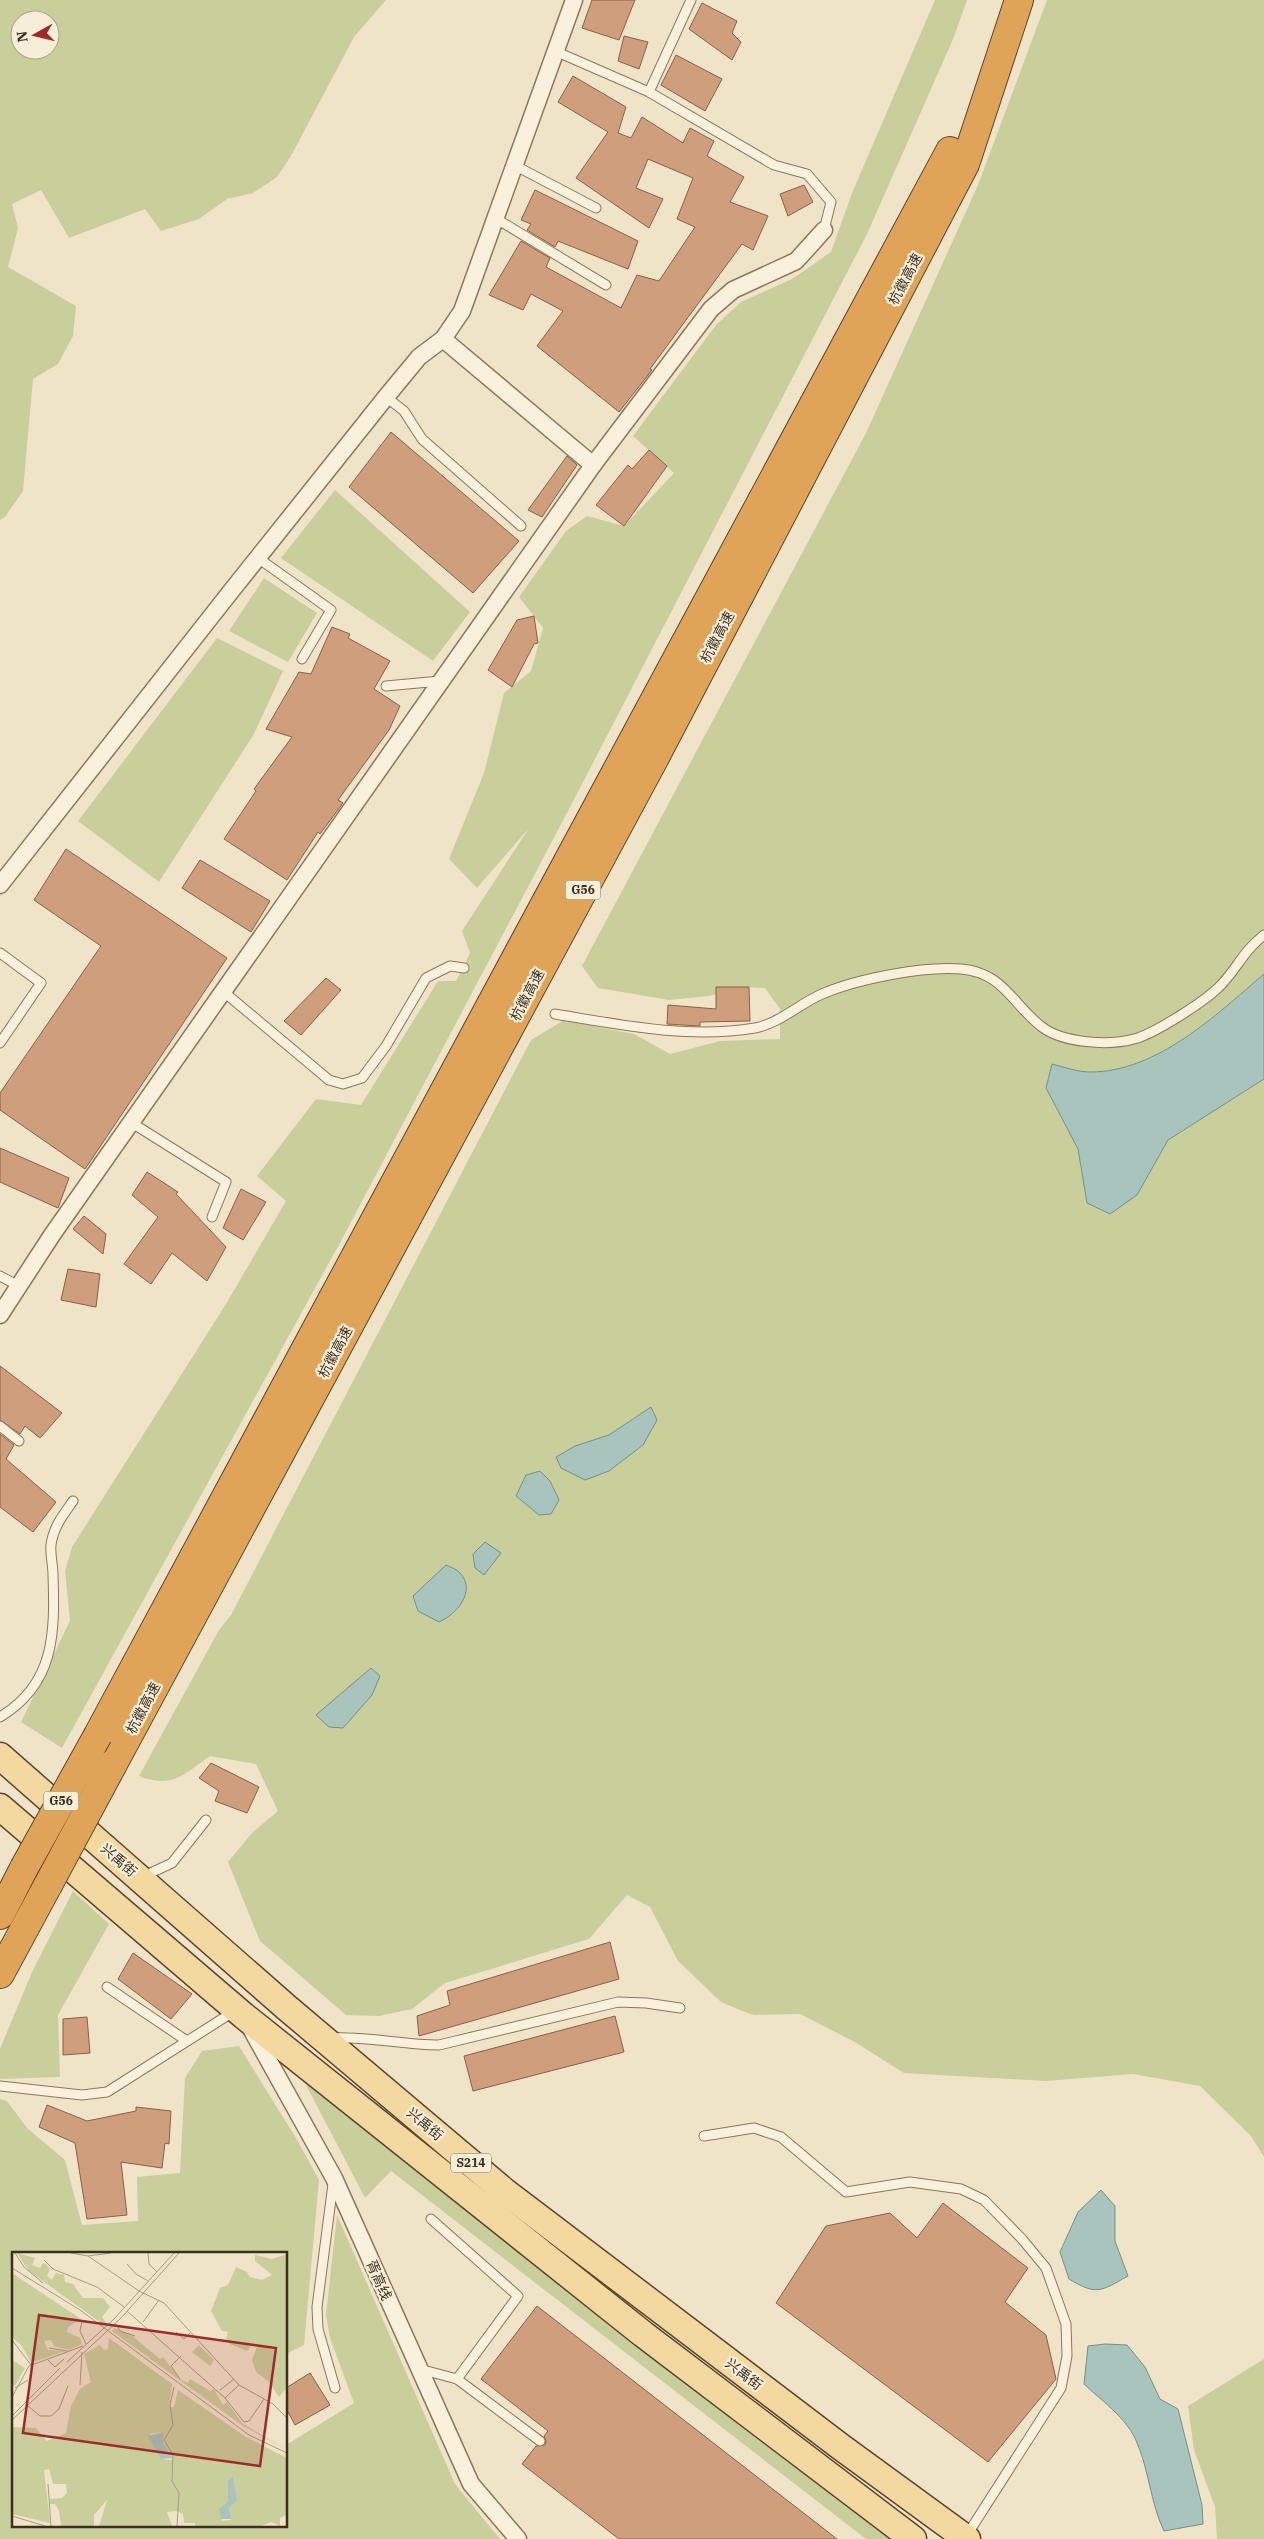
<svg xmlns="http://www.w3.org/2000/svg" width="1264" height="2539" font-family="'IBM Plex Serif','Noto Sans SC',serif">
	<rect width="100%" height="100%" fill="#f0e4c8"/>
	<g fill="#c9cf9b" fill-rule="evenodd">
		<path d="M0,0h386l-32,37 -63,119 -14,21 -24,16 -26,6 -28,20 -38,12 -16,-22 -76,29 -28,-48 -29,14 6,24 -10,39 68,39 -3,30 -15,28 -25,15 -10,112 -18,26 -5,3zM20,20h30v30h-30z"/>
		<path d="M935,0h32l-13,37 -87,197 -300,579 -226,428 -279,507 -41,-26 49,-101 -5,-50 7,-24 154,-243 60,-103 -29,-25 59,-77 45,6 77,-124h18l14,-28 -8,-22 67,-103 -52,60 -28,-29 35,-86 20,-80 27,-22 12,-43 -24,-31 47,-66 21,-15 37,10 50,-53 -41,-37 83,-111 25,-23 51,-23 39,-27 21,-59z"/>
		<path d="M1047,0h217v974c-49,41 -107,98 -174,98 -12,1 -26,-5 -38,-8l-6,24 32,61 9,54 50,-12 31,-51 96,-61v1078l-13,-21 -51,-50 -67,-12 -87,7 -142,-8 -51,-32 -53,-27 -46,1 -9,-3 -24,-10 -43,-41 -28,-54 -23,-12 -38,44 -144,44 -33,26 -33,7 -33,-1 -86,-74 -32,-79 24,-29 26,-22 -22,-47 -46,-8c-27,19 -38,33 -71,20l80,-146 12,-15 300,-575 33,-20 70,14 36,20 50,-13 60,-2v-30l-15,-21 -24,-1 -32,9 -40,4 -71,-12 -16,-22 284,-533 112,-248z"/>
		<path d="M335,490l135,122 -37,49 -152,-103z"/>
		<path d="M264,578l53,35 -29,49 -59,-31z"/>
		<path d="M217,638l66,33 -29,63 -95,148 -81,-61z"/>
		<path d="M73,1891l36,33 -51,91 2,62 -60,2v-30l32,-77z"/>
		<path d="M239,2046l57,92 23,42 -15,165 -18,9v-101h-272v272h272v-80l68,-42 -24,-65 -4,-23 11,-100 118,269 45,55h-500v-440l7,2 20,27 38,32 17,65 56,-4 -1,-44 43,-4 5,-95 17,-27z"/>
		<path d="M303,2079l591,460h-28l-475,-368 -26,27z"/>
		<path d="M1264,2359v180h-47l-2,-32 -21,-57 -6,-44z"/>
	</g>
	<g fill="#a9c4bc" stroke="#6f938a">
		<path d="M1264,974v105l-96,61 -31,55 -27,19 -23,-11 -9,-54 -32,-61 6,-24c12,3 26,8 38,8 67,0 126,-57 174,-98z"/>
		<path d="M651,1407l6,13 -14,25 -34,26 -24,9 -24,-12 -5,-11 19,-11 34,-11z"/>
		<path d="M540,1471l10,10 9,19 -8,14 -12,1 -23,-19 10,-21z"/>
		<path d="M485,1542l16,11 -17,22 -9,-7 -2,-14z"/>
		<path d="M446,1565c4,2 11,4 14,8 17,18 -4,42 -21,49l-21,-11 -5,-15z"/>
		<path d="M371,1668l9,8 -8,19 -29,33 -14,-1 -13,-12z"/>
		<path d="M1101,2190l14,16v35l13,35c-27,15 -31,20 -59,3l-9,-27 18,-40z"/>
		<path d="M1105,2344l22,1 18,22 15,32 18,10 24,96 1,19 -39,7c-14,-29 -15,-63 -29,-93 -10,-21 -34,-38 -51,-54l4,-38z"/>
	</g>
	<g fill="#cf9f7d" stroke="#8d5f41">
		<path d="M592,0h43l-16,40 -37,-12z"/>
		<path d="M702,3l35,18 -5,12 9,9 -9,18 -43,-31z"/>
		<path d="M624,36l24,6 -9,27 -21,-8z"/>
		<path d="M676,55l46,24 -17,32 -44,-26z"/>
		<path d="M573,76l53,31 -8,26 13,5 11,-21 41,26 7,-15 24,13 -7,15 37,21 -14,25 38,14 -15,34 -11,-6 -92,125 2,1 -33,42 -82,-66 26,-35 -32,-17 -8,16 -34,-15 32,-54 29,17 -4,9 75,41 16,-33 22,6 36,-54 -18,-8 16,-41 -45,-19 -12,29 27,11 -14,29 -73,-50 32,-46 -50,-30z"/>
		<path d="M804,185l9,17 -25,14 -8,-22z"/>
		<path d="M535,190l103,51 -10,28 -70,-28 -3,6 -28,-17 4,-6 -10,-4z"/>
		<path d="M391,432l128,109 -46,52 -124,-106z"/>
		<path d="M649,450l18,16 -43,60 -28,-21 32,-40 4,4z"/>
		<path d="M567,456l10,9 -35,52 -14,-7z"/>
		<path d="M534,616l4,27 -4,1 -22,43 -24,-17 29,-50z"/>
		<path d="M332,627l18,7 -2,4 42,23 -16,28 26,17 -11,24 -51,70 5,3 -23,31 -2,-2 -31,48 -63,-41 32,-48 -2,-2 38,-52 -26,-8 33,-57 12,2z"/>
		<path d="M66,849l161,109 -142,211 -85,-59v-17l101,-147 -67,-46z"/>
		<path d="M200,860l70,41 -19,31 -69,-44z"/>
		<path d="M326,978l15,12 -40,45 -17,-14z"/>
		<path d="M716,987h33l1,34 -50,1v4l-33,-2 1,-19 48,4z"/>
		<path d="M0,1148l69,30 -11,30 -58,-26z"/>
		<path d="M147,1172l31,20 -2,2 50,53 -19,34 -35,-28 -21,31 -27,-20 34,-47 -26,-22z"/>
		<path d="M241,1189l25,13 -23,38 -20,-12z"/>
		<path d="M84,1216l22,18 -3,20 -30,-25z"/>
		<path d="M68,1269l32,5 -4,33 -35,-7z"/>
		<path d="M0,1366l62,47 -22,25 -15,-12 -5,8 -20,-14z"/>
		<path d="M0,1434l14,11 -8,14 50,43 -23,30 -33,-25z"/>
		<path d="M211,1763l48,24 -12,26 -32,-12 4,-10 -20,-13z"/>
		<path d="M610,1942l9,37 -200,57 -2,-20 33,-11 -3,-14z"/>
		<path d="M133,1953l59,41 -21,25 -53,-40z"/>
		<path d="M615,2016l9,36 -151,39 -9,-35z"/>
		<path d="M87,2017l3,36 -27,2v-36z"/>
		<path d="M47,2105l40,16 49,-10v-4l35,4 -2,33 -4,-1 -3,25 -41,-6 6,53 -40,4 -12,-76 -36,-16z"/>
		<path d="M943,2203l85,65 -23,34 41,33 10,44 -68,83 -212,-159 50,-77 64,-13 27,25z"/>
		<path d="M537,2306l300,233h-218l-97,-75 14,-18 9,-1 1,-4 -2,-5 4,-5 -67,-52z"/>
		<path d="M310,2373l20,32 -35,20 -9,-17v-20z"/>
	</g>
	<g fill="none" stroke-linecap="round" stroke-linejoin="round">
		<defs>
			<g id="service">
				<path d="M555,51l94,41 125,73 33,9 24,28 -7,28"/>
				<path d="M649,92l42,-92"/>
				<path d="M514,165l82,43"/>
				<path d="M495,218l111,67"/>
				<path d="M386,397l18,14 18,28 99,87"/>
				<path d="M258,558l73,52 -29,49"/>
				<path d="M386,686l54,-5"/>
				<path d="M0,953l41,30 -41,60"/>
				<path d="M224,992l105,88 14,4 19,-6 24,-32 40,-68 24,-12 14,2"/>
				<path d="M555,1014c66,11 133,25 200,14 25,-5 44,-24 67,-34 35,-15 100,-28 139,-25 42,3 52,36 81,58 21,16 67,19 92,12 20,-5 68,-36 84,-51 18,-17 24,-36 46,-53"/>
				<path d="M132,1123l94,59 -14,35"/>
				<path d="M0,1276l19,10"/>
				<path d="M0,1426l19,15"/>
				<path d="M0,1717c55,-33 55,-84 53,-142 0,-10 -3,-21 -2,-30 2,-18 13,-31 22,-44"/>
				<path d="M142,1877l30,-14 34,-43"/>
				<path d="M107,1987l80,54"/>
				<path d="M331,2038c37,-2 72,7 108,7l179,-43 28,1 34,5"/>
				<path d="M0,2086l82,9 25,-3 126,-80"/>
				<path d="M704,2136l50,-8 27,9 65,55 64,-10 51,7 23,11 38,39 24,29 20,56 1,32 -6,32 -94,147"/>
				<path d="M333,2184l-16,123 1,22 17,59"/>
				<path d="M431,2219l87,77 -61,83"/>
				<path d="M427,2371l30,8 83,62"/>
			</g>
			<g id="minor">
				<path d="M443,339l150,126"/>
				<path d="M0,885l232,-295 154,-193 33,-40 24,-18 19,-28 112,-311"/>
				<path d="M0,1315l52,-80 541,-770 118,-156 22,-19 63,-29 28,-31"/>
				<path d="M250,2027l84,151 137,306 47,55"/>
			</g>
			<g id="primary">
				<path d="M0,1756l286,251 218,184 337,256 126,92"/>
				<path d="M0,1807l244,209 399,318 270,205"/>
			</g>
			<g id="motorway">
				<path d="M98,1735l852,-1584"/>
				<path d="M113,1764l540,-1003 312,-597 54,-164"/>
				<path d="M0,1915l24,-47"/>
				<path d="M0,1974l48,-89"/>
			</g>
		</defs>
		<use href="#service" stroke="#8d765c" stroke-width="11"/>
		<use href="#minor" stroke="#8d765c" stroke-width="19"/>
		<use href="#primary" stroke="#5b4430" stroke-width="29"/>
		<use href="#motorway" stroke="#5b4430" stroke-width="30"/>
		<use href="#service" stroke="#faf1dc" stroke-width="9"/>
		<use href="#minor" stroke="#faf1dc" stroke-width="16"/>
		<use href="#primary" stroke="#f3d9a0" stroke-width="26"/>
		<use href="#motorway" stroke="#e0a458" stroke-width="28"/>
		<defs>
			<g id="motorway-bridge">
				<path d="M24,1868l74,-133"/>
				<path d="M48,1885l65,-121"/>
			</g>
		</defs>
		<use href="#motorway-bridge" stroke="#5b4430" stroke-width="30" stroke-linecap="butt"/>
		<use href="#motorway-bridge" stroke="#e0a458" stroke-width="28"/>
	</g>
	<g text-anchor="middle" stroke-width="4.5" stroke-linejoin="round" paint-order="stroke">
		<g fill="#f7eed8" stroke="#756857" stroke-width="1">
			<rect x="565.5" y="880.5" width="35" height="19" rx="4"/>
			<rect x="43.5" y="1791.5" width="35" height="19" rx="4"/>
			<rect x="451" y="2153.5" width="40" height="19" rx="4"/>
		</g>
		<g font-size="12" font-weight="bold" fill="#3d2e20">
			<text x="583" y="894">G56</text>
			<text x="61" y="1805">G56</text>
			<text x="471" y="2167">S214</text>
		</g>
		<g font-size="14" fill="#3d2e20" stroke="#f7eed8">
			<text transform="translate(905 279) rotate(-62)" y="5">杭徽高速</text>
			<text transform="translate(717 637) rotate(-62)" y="5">杭徽高速</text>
			<text transform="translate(527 995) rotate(-62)" y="5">杭徽高速</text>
			<text transform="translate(335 1352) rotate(-62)" y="5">杭徽高速</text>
			<text transform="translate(143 1708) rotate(-62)" y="5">杭徽高速</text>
			<text transform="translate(119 1860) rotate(41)" y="5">兴禹街</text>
			<text transform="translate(425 2124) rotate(40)" y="5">兴禹街</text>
			<text transform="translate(379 2280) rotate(66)" y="5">胥高线</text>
			<text transform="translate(744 2374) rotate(37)" y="5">兴禹街</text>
		</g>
	</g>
	<g transform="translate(12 2252)">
		<rect width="275" height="275" fill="#f0e4c8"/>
		<path d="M5,1l18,5 -3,7 8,3 3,-5 3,1 4,5 -3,7 5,4 4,-7 8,2 1,7 8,2 10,14h20l7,9 -8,10 4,6 -2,2 -75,-54zM275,2v133l-8,10 -11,-16 -12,-9 -4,-12 5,-13 -6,-1 -4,5 -17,-7 -4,-5 2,-7 -6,-1 -11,-20 9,-23 8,-3 8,-18 11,5 3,5 12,3 10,-5 -17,-14v-6l17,4zM0,21l69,46 -13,8 -1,5 13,6 2,6 -13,6 -15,-4 -3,-6 -7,1 4,9 17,1 -34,12 -9,-17 -10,-9zM103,76l16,7 29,24 3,-2 18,23 7,3 2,-4 20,12 4,-2 9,16 4,-3 15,21 45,27 -44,-24 -131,-95zM97,86l63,46 -3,23h5l4,-17 68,47 41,21v57l-7,3v8l-9,-4 -10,4h-66v-3h-11l-1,-9 -6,-3 -10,1 5,14h-73l8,-26 -13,15v11h-33l-2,-15 -4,-7h-5v-5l12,-1 5,-5 -1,-9h-13l-4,-15 -5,1 6,53 -38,-9v-87l24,1 11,13 19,-8 5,-27 9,-17 11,-7 -7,-28 16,-9 4,5 4,-1zM149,180l2,12 9,16 -11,-1 -11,-25zM221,231l3,17 -7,8 2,12 -10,1 9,-23 -2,-14zM187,93l15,15 -4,6 -18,-14zM0,108l13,8 -10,18 -3,-2z" fill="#c9cf9b" fill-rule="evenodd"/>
		<path d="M151,180v12l9,14 -11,1 -13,-23zM221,225l4,23 -8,8 2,11h-10l-2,-10 9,-7v-21z" fill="#a9c4bc"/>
		<path fill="none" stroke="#a89b85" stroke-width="1" d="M3,1l9,14 19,16M59,1l17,3 51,35 25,12 75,82 34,19 14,14M136,1l1,11 8,8M76,4l23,-3M32,8l9,9 44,18 27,20M115,12l9,10 12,7M0,16l68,42 169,125 38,18M115,59l98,87 19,24 5,-1 15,-22M70,69l-2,10 6,13M131,70l16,-22M104,72l4,7 15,5M164,80l8,7 6,-6M0,88l19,25M37,96l18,3M36,108l7,7 9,-8M55,110l47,-43 60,-66M168,127l-9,-13 10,-10M68,133l2,-33M162,135l-4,18 3,20 -9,15 9,15 -1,26 7,12 -2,33M3,136l13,-8M208,138l14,-11M0,145l17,-31 54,-20M213,146l14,-13M16,154l12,10h11l8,-7 9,-23M0,164l48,-48M0,168l109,-102 58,-65M36,232l3,42M0,264l33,10"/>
		<path fill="#9e2a2b" fill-opacity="0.15" stroke="#9e2a2b" stroke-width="2.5" d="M27,63l237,33 -16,118 -237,-33z"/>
		<rect width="275" height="275" fill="none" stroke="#3d2e20" stroke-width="2.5"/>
	</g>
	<g transform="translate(35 35) rotate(262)"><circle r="24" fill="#f7eed8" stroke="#ada18e"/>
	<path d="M0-4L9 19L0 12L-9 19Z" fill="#9e2a2b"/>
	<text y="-8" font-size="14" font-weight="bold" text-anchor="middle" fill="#3d2e20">N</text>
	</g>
</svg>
